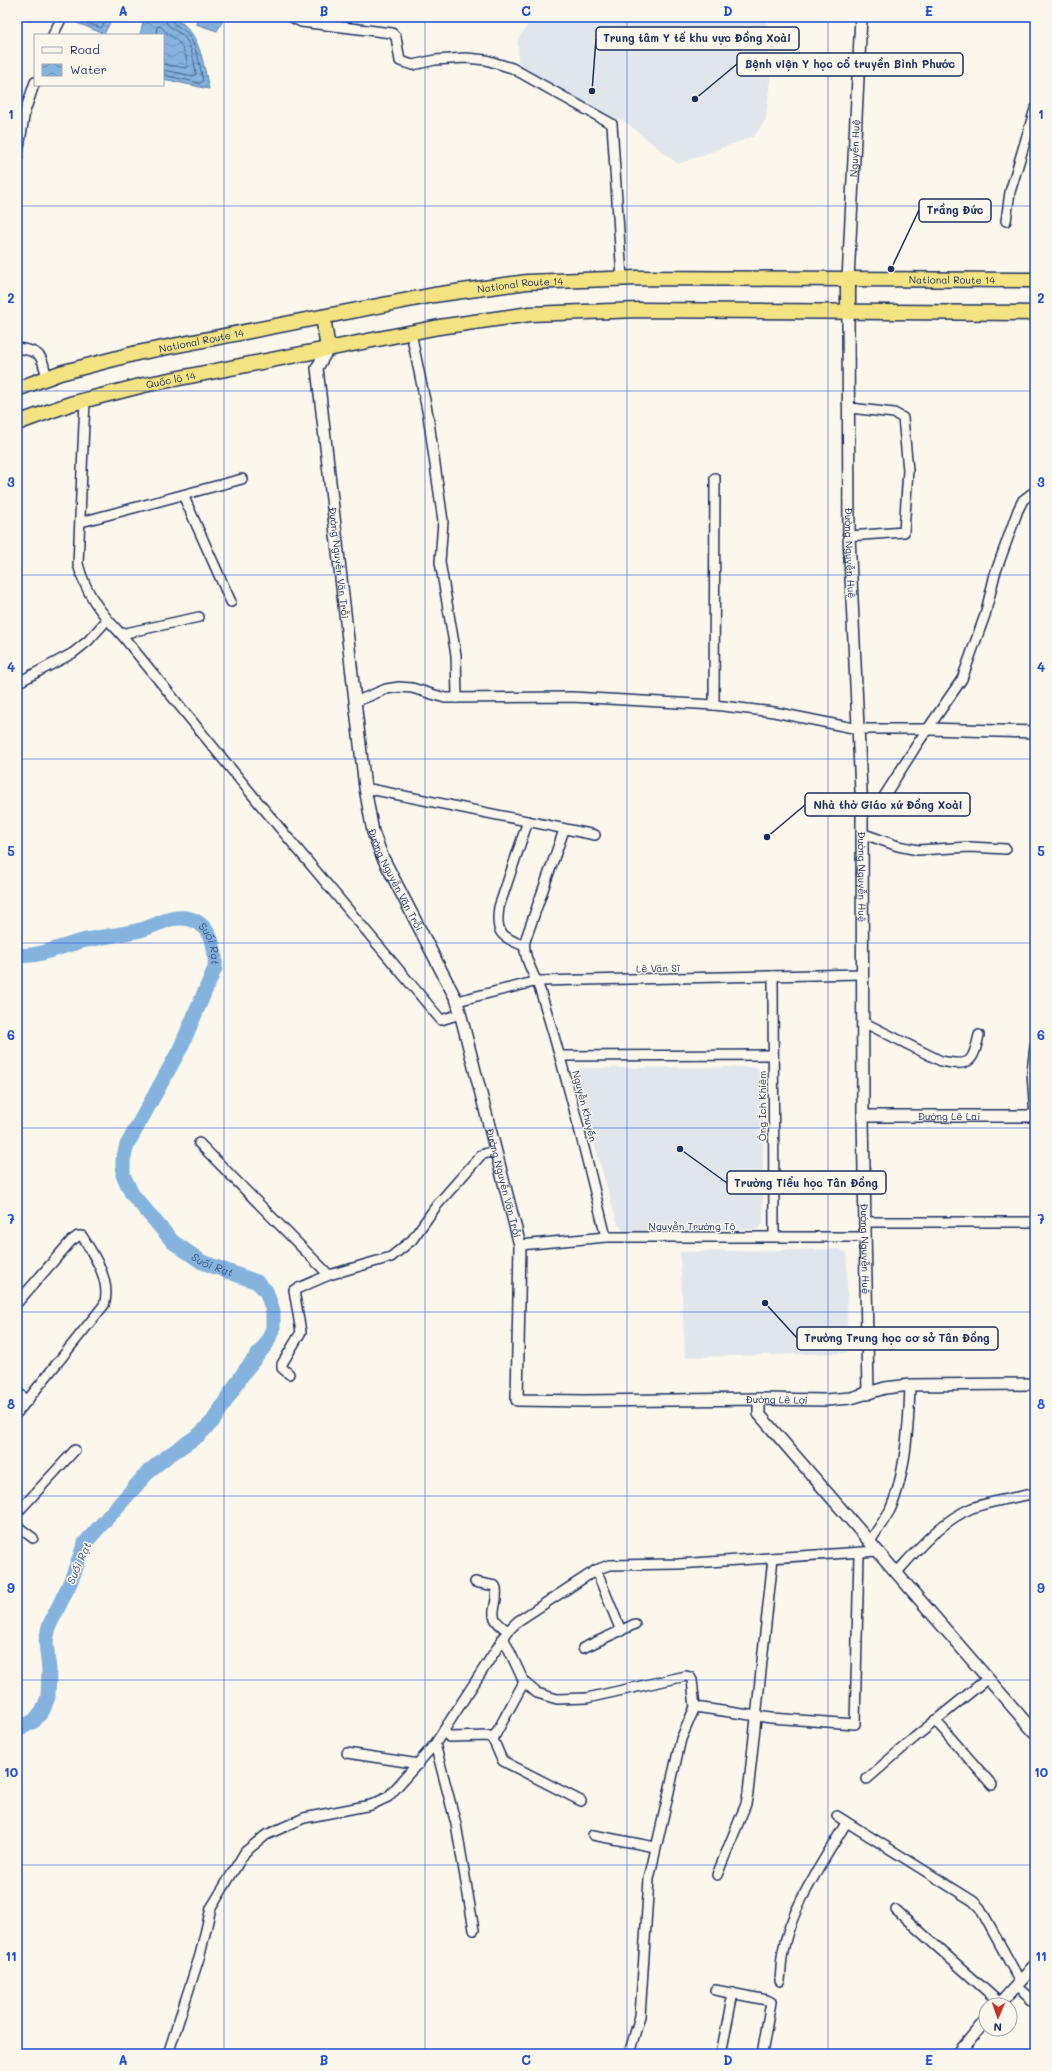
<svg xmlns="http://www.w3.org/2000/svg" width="1052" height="2071" font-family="Mali,sans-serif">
	<defs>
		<pattern id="water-waves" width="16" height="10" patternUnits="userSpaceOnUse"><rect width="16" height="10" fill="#85b3de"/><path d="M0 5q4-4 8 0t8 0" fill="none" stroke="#6c92b7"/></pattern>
	</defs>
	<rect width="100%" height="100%" fill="#fbf7ec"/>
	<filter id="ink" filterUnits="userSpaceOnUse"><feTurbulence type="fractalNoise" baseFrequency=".025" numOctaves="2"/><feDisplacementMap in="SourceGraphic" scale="8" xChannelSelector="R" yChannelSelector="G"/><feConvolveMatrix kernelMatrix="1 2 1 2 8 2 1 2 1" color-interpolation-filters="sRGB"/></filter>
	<g filter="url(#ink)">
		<g fill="#e0e6eb">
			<path d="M533,17h234l3,61 -4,41 -12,17 -76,28 -55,-44 -17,-3 -88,-53v-25z"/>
			<path d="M756,1067l7,5v152l-5,5 -133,4 -7,-8 -44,-151 5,-6z"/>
			<path d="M840,1249l7,4v100l-162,4 -5,-105z"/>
		</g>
		<g fill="url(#water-waves)" stroke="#5b7eab">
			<path d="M70,17h43l-9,17 -36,-15z"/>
			<path d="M144,17c8,0 21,-2 28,0 28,12 31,46 37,72l-46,-10v-44h-23z"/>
			<path d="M199,17h26l-8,14 -21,-7z"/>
		</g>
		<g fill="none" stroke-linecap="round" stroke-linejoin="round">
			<g stroke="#456491" stroke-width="1">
				<path d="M73,17l28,11 8,-11"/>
				<path d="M156,35l1,-8 3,-1c18,18 22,12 28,40l-2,2 -23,-4"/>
				<path d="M163,70l31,6 2,-2c-2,-12 -4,-31 -14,-39 -7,-6 -17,-8 -17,-18"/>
				<path d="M163,75l37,8 3,-2c-3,-15 -6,-35 -16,-48 -4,-6 -16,-7 -17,-16"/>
			</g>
			<path stroke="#85b3de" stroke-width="15" id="s1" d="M17,955c21,3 44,-9 65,-14 18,-4 36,-6 54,-10 12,-2 23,-9 35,-12 33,-7 46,21 44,49l-35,81 -53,96 -4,15v15l9,19 41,48 29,20 55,20 9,9 7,20v17l-6,15 -23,29 -31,49 -14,14 -30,20 -20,16 -64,72 -15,40 -21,43 -3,16 3,28 -1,27 -5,13 -9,11 -17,9"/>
			<defs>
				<g id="minor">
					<path d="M291,17l10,5 91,11 4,4 4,24 13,4 22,-5 31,-2 20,2 26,8 100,56 10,154"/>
					<path d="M53,35l9,-18"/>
					<path d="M17,160l8,-49 10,-29"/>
					<path d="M1006,221l4,-29 25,-83"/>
					<path d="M411,333l17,82 15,106 -3,41 16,93 1,43"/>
					<path d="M17,348c25,4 24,6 30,30"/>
					<path d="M85,400l-7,164c8,30 22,48 43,70l142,174 178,212 19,-6"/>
					<path d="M183,495l48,107"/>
					<path d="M81,522l161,-43"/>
					<path d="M849,536l55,-4 4,-62 -5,-52 -9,-5 -44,-5"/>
					<path d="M121,634l78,-17"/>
					<path d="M17,683l56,-30 15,-12 19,-21"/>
					<path d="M355,702l31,-13 13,-2 13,1 33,10 127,-1 142,8 60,7 84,17h71"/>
					<path d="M714,705l1,-227"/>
					<path d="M365,788l230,47"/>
					<path d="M862,812l14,-3 42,-66 44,-64 23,-64 10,-41 23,-64 5,-10 12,-9"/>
					<path d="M564,830l-39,111c-3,16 11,36 16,52 25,80 45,162 65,244"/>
					<path d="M861,833l37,13 20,4 52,-3 36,2"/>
					<path d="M524,946c-23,-10 -29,-12 -25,-39l29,-86"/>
					<path d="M773,976l1,260"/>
					<path d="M457,1001l81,-20 324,-7"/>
					<path d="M863,1022l78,39c30,6 32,1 38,-26"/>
					<path d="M561,1056l212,-1"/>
					<path d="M1035,1116l-3,-44 3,-26"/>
					<path d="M199,1143l130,132"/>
					<path d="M865,1222h170"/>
					<path d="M520,1245l86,-8h259"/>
					<path d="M17,1303l54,-62 7,-5h4c12,19 30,46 22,69l-87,108"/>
					<path d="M289,1374l-7,-6v-4l19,-32 -7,-42 35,-15 62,-18 21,-17 25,-35 44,-50 13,-4"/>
					<path d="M17,1392l11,9"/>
					<path d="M17,1513l58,-63"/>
					<path d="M17,1526l16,12"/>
					<path d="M870,1542c6,-11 14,-21 20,-32 16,-35 19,-87 20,-125"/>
					<path d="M596,1570l25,61"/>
					<path d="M897,1572c22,-24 44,-51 75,-64 19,-7 43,-10 63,-15"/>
					<path d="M475,1582l20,4 1,2c3,23 -13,26 12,43"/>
					<path d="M503,1637l21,45 13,11 20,6 30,-1 99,-22 4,1 2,3 3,27"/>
					<path d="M583,1648l52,-24"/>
					<path d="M935,1720l57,65"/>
					<path d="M444,1730l5,7 41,-1c6,6 8,18 13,25l78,40"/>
					<path d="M493,1739l31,-57"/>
					<path d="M435,1744l21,80 18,106"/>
					<path d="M347,1753l72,11"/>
					<path d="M867,1779l47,-41 74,-60"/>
					<path d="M837,1816l136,85 7,7 40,73"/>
					<path d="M593,1835l62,12"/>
					<path d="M717,1875l29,-71 2,-11 25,-235"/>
					<path d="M896,1910l104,93"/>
					<path d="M780,1981c1,-10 1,-20 3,-30 8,-44 41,-90 63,-128"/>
					<path d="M1016,1986l19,17"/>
					<path d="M715,1990l52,10 4,2 -9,52"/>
					<path d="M168,2054l32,-99 11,-47 34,-56 21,-17 38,-17 67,-13 17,-8 47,-53 73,-113 10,-10 78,-51 13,-5 69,-1 200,-13"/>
					<path d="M629,2054l11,-38 9,-137 32,-140 14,-32 76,11 84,6 4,-170"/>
					<path d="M721,2054l12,-61"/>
				</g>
				<g id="tertiary">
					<path id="s2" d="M848,280l13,-263"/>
					<path id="s3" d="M848,312l1,224 13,276 1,304 5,278"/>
					<path id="s4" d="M328,349l-11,19 48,420 8,44 9,24 75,145 63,244 -3,155 68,1 174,-2 67,1 25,-2 34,-10 25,-3 125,-1"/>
					<path d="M929,729l106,3"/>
					<path id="s5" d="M863,1116h172"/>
					<path d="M759,1399v15l276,319"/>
					<path d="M999,2005l36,-40"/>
					<path d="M958,2054l28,-34"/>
				</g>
				<g id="trunk">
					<path d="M848,312v-32"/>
					<path d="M323,317l5,32"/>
					<path id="s6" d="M17,389l43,-16 77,-20 297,-58 93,-13 110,-4 398,2"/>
					<path id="s7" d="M17,423l53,-19 74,-19 295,-58 91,-13 109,-4 396,3"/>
				</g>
			</defs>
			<use href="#minor" stroke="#1b2f5e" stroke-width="12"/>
			<use href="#tertiary" stroke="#1b2f5e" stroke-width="14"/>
			<use href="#trunk" stroke="#1b2f5e" stroke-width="17"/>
			<use href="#minor" stroke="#fbf7ec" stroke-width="9"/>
			<use href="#tertiary" stroke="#fbf7ec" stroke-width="11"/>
			<use href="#trunk" stroke="#f4e382" stroke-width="14"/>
		</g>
	</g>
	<path fill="none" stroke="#1d4ed8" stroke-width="1" stroke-opacity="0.55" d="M224,17v2037M425,17v2037M627,17v2037M828,17v2037M17,206h1018M17,391h1018M17,575h1018M17,759h1018M17,943h1018M17,1128h1018M17,1312h1018M17,1496h1018M17,1680h1018M17,1865h1018"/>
	<g text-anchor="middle" stroke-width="3" stroke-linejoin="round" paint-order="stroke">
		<g font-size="10" fill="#1b2f5e" stroke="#fbf7ec">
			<text dy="4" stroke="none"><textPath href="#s2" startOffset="132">Nguyễn Huệ</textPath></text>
			<text dy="4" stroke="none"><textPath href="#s6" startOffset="947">National Route 14</textPath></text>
			<text dy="4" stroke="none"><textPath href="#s6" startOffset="515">National Route 14</textPath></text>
			<text dy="4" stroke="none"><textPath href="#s6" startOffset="191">National Route 14</textPath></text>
			<text dy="4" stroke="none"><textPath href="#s7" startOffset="160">Quốc lộ 14</textPath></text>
			<text dy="4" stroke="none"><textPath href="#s3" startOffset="241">Đường Nguyễn Huệ</textPath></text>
			<text dy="4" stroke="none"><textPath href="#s4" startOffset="218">Đường Nguyễn Văn Trỗi</textPath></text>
			<text dy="4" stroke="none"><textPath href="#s3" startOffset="565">Đường Nguyễn Huệ</textPath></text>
			<text dy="4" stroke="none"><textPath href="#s4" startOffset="542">Đường Nguyễn Văn Trỗi</textPath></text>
			<text transform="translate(658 968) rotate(-1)" y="4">Lê Văn Sĩ</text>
			<text transform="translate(585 1106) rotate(76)" y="4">Nguyễn Khuyến</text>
			<text transform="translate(762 1106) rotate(-90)" y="4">Ông Ích Khiêm</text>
			<text dy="4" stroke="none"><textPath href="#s5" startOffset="86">Đường Lê Lai</textPath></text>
			<text dy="4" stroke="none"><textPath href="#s4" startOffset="866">Đường Nguyễn Văn Trỗi</textPath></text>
			<text x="692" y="1230">Nguyễn Trường Tộ</text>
			<text dy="4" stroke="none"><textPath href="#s3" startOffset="937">Đường Nguyễn Huệ</textPath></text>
			<text dy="4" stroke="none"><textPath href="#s4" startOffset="1345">Đường Lê Lợi</textPath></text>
		</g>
		<g font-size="11" font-style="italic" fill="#3b5784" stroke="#fbf7ec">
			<text dy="4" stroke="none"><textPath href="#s1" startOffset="212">Suối Rạt</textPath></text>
			<text dy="4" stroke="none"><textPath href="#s1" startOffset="596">Suối Rạt</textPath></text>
			<text transform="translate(79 1563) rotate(-66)" y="4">Suối Rạt</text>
		</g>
	</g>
	<path fill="none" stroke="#1b2f5e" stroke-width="1.5" d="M592 91L596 39M695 99L737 64M891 269L919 210M767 837L805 805M680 1149L727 1183M765 1303L797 1338"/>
	<g fill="#1b2f5e" stroke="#fbf7ec" stroke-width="1.5">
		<circle cx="592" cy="91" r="4"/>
		<circle cx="695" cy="99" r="4"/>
		<circle cx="891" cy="269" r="4"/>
		<circle cx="767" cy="837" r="4"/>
		<circle cx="680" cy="1149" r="4"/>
		<circle cx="765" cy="1303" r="4"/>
	</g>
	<g fill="#fbf7ec" stroke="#1b2f5e" stroke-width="1.5">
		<rect x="596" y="27" width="203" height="23" rx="4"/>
		<rect x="737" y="53" width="226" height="23" rx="4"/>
		<rect x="919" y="199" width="72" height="23" rx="4"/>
		<rect x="805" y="793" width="165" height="23" rx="4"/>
		<rect x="727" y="1171" width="159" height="23" rx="4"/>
		<rect x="797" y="1327" width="201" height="23" rx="4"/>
	</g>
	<g font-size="11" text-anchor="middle" font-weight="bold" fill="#1b2f5e">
		<text x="697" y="42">Trung tâm Y tế khu vực Đồng Xoài</text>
		<text x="850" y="68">Bệnh viện Y học cổ truyền Bình Phước</text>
		<text x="955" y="214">Trầng Đức</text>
		<text x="888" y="809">Nhà thờ Giáo xứ Đồng Xoài</text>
		<text x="806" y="1187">Trường Tiểu học Tân Đồng</text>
		<text x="897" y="1342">Trường Trung học cơ sở Tân Đồng</text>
	</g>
	<rect width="1052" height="2071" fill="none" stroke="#fbf7ec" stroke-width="44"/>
	<rect x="34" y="34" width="130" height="52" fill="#fbf7ec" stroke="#a1a7b3"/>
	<rect x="42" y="47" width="20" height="6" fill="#fbf7ec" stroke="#a1a7b3"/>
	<text x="70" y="54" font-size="12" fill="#1b2f5e">Road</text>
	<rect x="42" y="64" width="20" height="12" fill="url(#water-waves)" stroke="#a1a7b3"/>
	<text x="70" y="74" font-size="12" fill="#1b2f5e">Water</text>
	<g transform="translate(998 2017) rotate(182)"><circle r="19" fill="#fbf7ec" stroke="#a1a7b3"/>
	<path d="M0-3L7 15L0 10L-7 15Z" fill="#c8321e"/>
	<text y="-6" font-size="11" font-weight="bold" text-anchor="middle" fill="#1b2f5e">N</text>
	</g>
	<rect x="22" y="22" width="1008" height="2027" fill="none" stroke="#1d4ed8" stroke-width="1.5"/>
	<g font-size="13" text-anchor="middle" font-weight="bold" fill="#1d4ed8">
		<text x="123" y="16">A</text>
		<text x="324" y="16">B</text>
		<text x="526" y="16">C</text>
		<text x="728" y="16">D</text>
		<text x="929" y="16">E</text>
		<text x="11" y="119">1</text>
		<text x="1041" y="119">1</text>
		<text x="11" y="303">2</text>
		<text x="1041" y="303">2</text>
		<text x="11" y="487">3</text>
		<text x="1041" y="487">3</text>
		<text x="11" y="672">4</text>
		<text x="1041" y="672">4</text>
		<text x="11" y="856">5</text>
		<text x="1041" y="856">5</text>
		<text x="11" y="1040">6</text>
		<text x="1041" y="1040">6</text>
		<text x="11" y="1224">7</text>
		<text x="1041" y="1224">7</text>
		<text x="11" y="1409">8</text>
		<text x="1041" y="1409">8</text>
		<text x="11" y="1593">9</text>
		<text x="1041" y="1593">9</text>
		<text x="11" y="1777">10</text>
		<text x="1041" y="1777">10</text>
		<text x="11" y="1961">11</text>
		<text x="1041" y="1961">11</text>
		<text x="123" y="2065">A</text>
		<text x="324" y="2065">B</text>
		<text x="526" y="2065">C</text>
		<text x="728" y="2065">D</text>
		<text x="929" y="2065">E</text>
	</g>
</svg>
